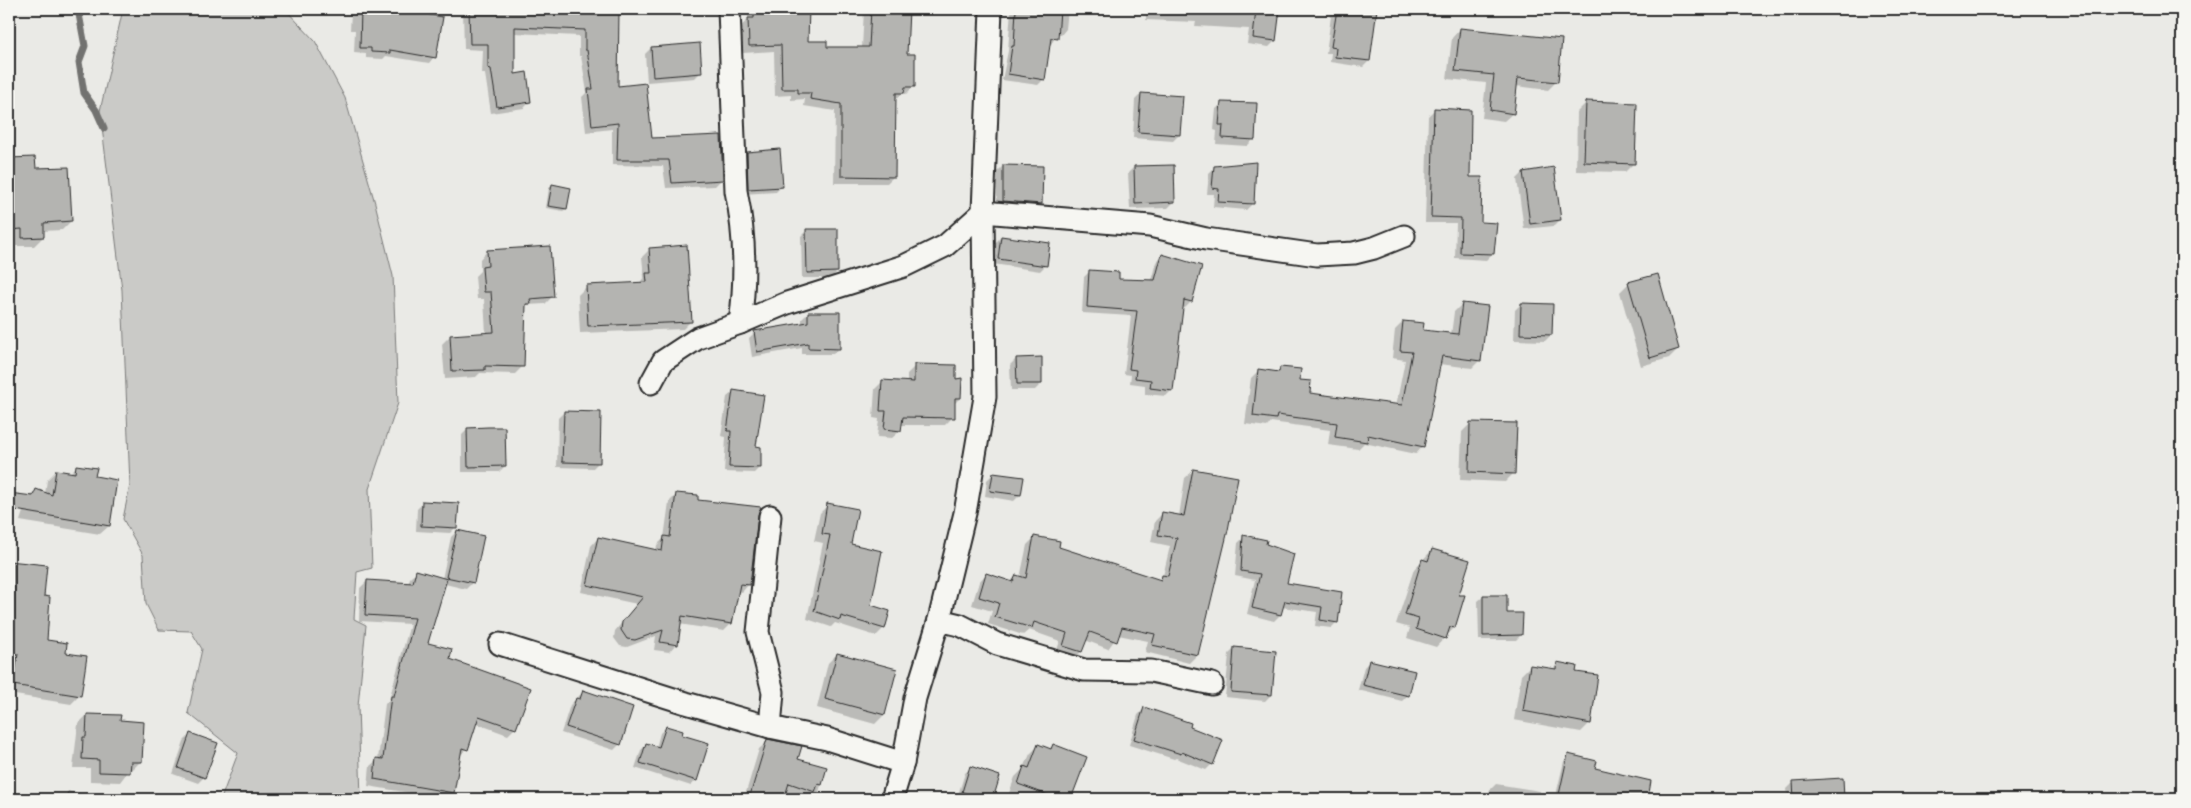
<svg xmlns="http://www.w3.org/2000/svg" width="2191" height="808" font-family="'Indie Flower',sans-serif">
	<rect width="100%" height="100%" fill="#eaeae6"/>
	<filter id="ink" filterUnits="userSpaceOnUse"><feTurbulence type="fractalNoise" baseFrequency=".02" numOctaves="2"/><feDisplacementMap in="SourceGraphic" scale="10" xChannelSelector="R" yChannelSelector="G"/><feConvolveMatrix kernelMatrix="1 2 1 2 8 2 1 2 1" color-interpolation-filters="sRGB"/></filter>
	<g filter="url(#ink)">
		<g fill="#cacac7" stroke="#7a7a79">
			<path d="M123,9h162l30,32 30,57 30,105 18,73 5,127 -29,86 3,79 -15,4 -3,47 12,6 -8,81 3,93h-140l17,-46 -50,-40 14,-64 -11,-18 -32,-1 -13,-26 -3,-49 -20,-36 7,-34 -8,-195 -22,-179z"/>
			<path d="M68,792l37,7h-40z"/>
		</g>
		<g fill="#0003">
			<path d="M355,9h47l32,48 -5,6 -43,-7 -3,3 -17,-1v-4l-12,-1 1,-23h-5l1,-17z"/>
			<path d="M465,9h152v78l34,52 71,40 -7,7 -49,2 -3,-22 -51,-1v-36l-26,3 -4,-35 5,-5 -6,-36h-2v-20l-65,-3v42l17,26 -7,7 -33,5 -6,-39h-3l1,-24 -19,-1 -1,-38z"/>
			<path d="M748,9h59v33l18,7 37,-1 2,-39h44l-2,46 7,32 -7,7h-4l-7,6 -1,76 -7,7h-53l1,-72 -31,-5 1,-7 -14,1v-5l-16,1 -1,-45 -31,2 -2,-27 7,-6z"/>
			<path d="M1011,9h57l-2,20 -5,6h-4l-6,9h-2l-5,35 -6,6 -36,-5 6,-29z"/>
			<path d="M1084,9h195l-4,32 -6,6 -22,-3 2,-15 -54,-3 1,-4 -50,-2v-10l-62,1z"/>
			<path d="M1332,9h44l-7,52 -6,6 -33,-5 1,-9h-5z"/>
			<path d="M1460,29l96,53 -8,8 -32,-4 -3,27 -9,8 -22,-3 4,-35 -39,-4 5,-41z"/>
			<path d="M651,48l50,24 -6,6 -48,4 -2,-28z"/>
			<path d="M1141,94l38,41 -6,6 -40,-3 2,-38z"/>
			<path d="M11,102l4,21 -6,6v-26z"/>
			<path d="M1222,103l34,1 -3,36 -6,6 -31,-2 1,-13 -3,-1 2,-21z"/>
			<path d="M1586,103l48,60 -9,9 -49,-1 1,-59z"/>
			<path d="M1434,110l34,68 12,45 12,31 -6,6 -31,-2 1,-35h-31l3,-107z"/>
			<path d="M748,153l34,33 -6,6 -33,2 -1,-35z"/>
			<path d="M9,159h25v10l37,52 -9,9 -19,1v6l-9,9h-20v-8h-5z"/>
			<path d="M1003,166l38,38 -6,6 -38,-3v-35z"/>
			<path d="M1134,167l40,35 -6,6 -38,1 -2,-36z"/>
			<path d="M1215,167l37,37 -6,6 -33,-3 1,-13h-7l2,-21z"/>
			<path d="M1523,173l37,47 -6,6 -30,3 -7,-50z"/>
			<path d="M552,186l14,23 -3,2 -17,-3 3,-20z"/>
			<path d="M807,230l30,42 -6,6h-29l-1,-42z"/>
			<path d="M1001,237l45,28 -6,6 -47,-7 2,-21z"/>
			<path d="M650,249l41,72 -8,8 -103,4 -2,-38 8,-8 53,-3 5,-7 -2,-20z"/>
			<path d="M487,251l66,45 -8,8 -18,1 -2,3 -2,58 -8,8 -35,-1 -4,4 -31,2 -3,-35 8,-8 36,-2 -2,-35h-7l-2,-23 5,-5v-12z"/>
			<path d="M1162,256l39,11 -10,35 -6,6 -3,-1 -10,83 -6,6 -21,-2v-9l-15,-2 1,-8 -7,-1 7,-58 -49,-3 2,-36 6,-6 28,10h33l5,-19z"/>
			<path d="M1629,283l49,66 -9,9 -28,8 -21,-74z"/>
			<path d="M1462,304l18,56 -8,8 -33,-4 -16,82 -7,8 -52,-11 -6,6 -30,-4 2,-15 -59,-8 -4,5 -22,-3 6,-46 8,-8 17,3 5,-5 17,13 11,13 87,12 9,-46 -13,-2 3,-28 8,-8 19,9 29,4 3,-23z"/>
			<path d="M1521,304l30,31 -6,6 -31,-1 1,-30z"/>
			<path d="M808,313l31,35 -6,6h-31v-6l-50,9 -3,-19 5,-5 48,-9v-5z"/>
			<path d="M1016,359l25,25 -6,6h-24l-1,-25z"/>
			<path d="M915,366l40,14 5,18 -7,7v12l-8,8h-44l-1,6 -8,7 -15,-1 2,-18 -6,-1 2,-29 8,-8 24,2v-9z"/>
			<path d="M733,392l22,55 5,20 -6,6 -30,-1 2,-35 -5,-1 6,-39z"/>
			<path d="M564,412l35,50 -6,6 -36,-1 1,-49z"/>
			<path d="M1471,423l43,50 -9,9 -45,-2 2,-48z"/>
			<path d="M468,429l37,37 -6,6h-37v-37z"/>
			<path d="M77,466l17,12 15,48 -9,8 -80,-13 7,-22 9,-9 9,4 2,-14 9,-9 13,3z"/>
			<path d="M1193,471l4,184 -8,8 -44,-11 3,-11 -30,-6 -10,14 -23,-9 -4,12 -8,8 -17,-7 4,-12 -31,-11 -6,5 -35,-11 4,-13 -20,-6 7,-23 7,-8 24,8 6,-6 4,2 7,-33 8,-8 23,11 100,33 5,-5 7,-30 -19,-4 4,-21 8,-8 16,3 6,-38z"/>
			<path d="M993,474l27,21 -6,6 -29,-5 2,-16z"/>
			<path d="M677,494l20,7 59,13 -7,70 -7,8 -5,-1 -6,33 -7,7 -45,-7 -3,20 -7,8 -15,-2 2,-14 -29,11 -7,-1 -6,-8 1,-7 22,-27 -56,-12 10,-46 7,-8 58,13 1,-6 7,-7 5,-36z"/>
			<path d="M423,503l33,24 -6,6 -34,-2 1,-22z"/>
			<path d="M828,505l22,40 19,61 15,22 -8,8 -41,-13 -4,4 -24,-8 16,-76 -9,-2 6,-28z"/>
			<path d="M457,531l26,6 -11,46 -6,6 -21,-5 -18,60 21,16 67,68 -7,7 -33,-12 -9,26 -6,7 -7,36 -7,7 -78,-13 2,-20 8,-7 7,-55 4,-4 21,-76 -51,-3 1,-33 7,-7 41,3 2,-6 7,-7 25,8 9,-42z"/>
			<path d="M1244,537l21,8 20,39 56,10 -4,28 -6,6 -16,-2 2,-14 -35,-5 -2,8 -6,6 -27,-7 8,-34 -20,-4 3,-33z"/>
			<path d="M1432,550l26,47 -4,31 -18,19 -29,-9 3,-10 -14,-4 18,-55z"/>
			<path d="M11,563l32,34 2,44 19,13 16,41 -9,9 -62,-10v-129z"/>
			<path d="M1484,596l22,19 15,20 -5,5h-37l-1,-39z"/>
			<path d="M1235,648l36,47 -6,6 -40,-4 4,-43z"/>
			<path d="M837,654l47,61 -9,9 -58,-16 11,-45z"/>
			<path d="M1370,661l38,34 -6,6 -44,-11 6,-23z"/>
			<path d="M1558,664l32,59 -9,9 -67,-12 7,-45 9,-9 22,4z"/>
			<path d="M583,692l37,52 -6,6 -53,-17 9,-28z"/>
			<path d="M1144,709l44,19 24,36 -6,6 -30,-12 -2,1 -45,-14 9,-30z"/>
			<path d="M87,715l32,6 22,40 -9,9h-3l-9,12 -30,-1v-13h-17l5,-44z"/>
			<path d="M666,727l15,9 15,44 -5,6 -56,-18 6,-18 5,-5 10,3 4,-15z"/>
			<path d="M190,735l14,42 -6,6 -25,-9 11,-33z"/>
			<path d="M768,741l29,19 29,8 -9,31h-73l15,-50z"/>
			<path d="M1039,745l10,4 5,-4 31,13 -15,41h-44l-17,-6 6,-16 9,-9 6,-14z"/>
			<path d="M1569,756l25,13 56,13 -4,17h-91l9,-38z"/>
			<path d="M971,768l28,9 -7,22 -35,-1 8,-25z"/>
			<path d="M1841,780l2,19h-55l-1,-10 6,-6z"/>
			<path d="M1496,784l44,7 -1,8h-51l2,-9z"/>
		</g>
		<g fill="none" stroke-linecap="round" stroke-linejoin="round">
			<path stroke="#727270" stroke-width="7" d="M78,9l7,37 -6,16 5,31 12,17 8,18"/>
		</g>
		<g fill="#b4b4b1" stroke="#2b2b2b">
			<path d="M361,9h35l47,8 -7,41 -46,-8v3l-19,-1v-4h-11z"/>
			<path d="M469,9h150l-1,77 28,-3 6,55 69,-3 2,45 -51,3 -3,-23h-52l1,-37 -26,3 -4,-37h5l-6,-39h-2v-20l-70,-3v47l12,-2 4,30 -34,5 -6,-38 -3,-1v-24h-18z"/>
			<path d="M754,9h55l-1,32h19v6h42l2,-38h38l-2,45h8v33h-10l-1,6h-8l-1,84 -54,-1v-72l-31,-5 1,-6h-13v-4h-16l-1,-44 -32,1 -1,-28h6z"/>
			<path d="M1016,9h44l-2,30 -7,-1 -6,42 -37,-6 4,-28h2z"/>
			<path d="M1256,9h24l-4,32 -23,-3z"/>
			<path d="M1337,9h40l-7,52 -35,-4 1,-9 -5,-1z"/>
			<path d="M1460,28l102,11 -4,43 -40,-4 -4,36 -24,-4 4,-35 -39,-4z"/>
			<path d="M700,43l2,30 -49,4 -2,-30z"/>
			<path d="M1141,93l42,3 -3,39 -42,-3z"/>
			<path d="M1586,101l51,2 -2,61 -51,-2z"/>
			<path d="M1221,102l36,1 -2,37 -33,-2 1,-13h-4z"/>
			<path d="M1434,108l37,2 -1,67h12l-1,45 16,1 -3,31 -34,-1 1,-35 -30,-1z"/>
			<path d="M780,149l3,38 -35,2 -1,-37z"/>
			<path d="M35,157l1,11 33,-1 3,54 -28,2v14l-22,1v-9l-13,1v-72z"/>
			<path d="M1256,162l-2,42 -36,-2 1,-13 -7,-1 2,-22z"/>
			<path d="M1003,165l40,1 -1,38 -39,-3z"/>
			<path d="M1174,165l1,37 -40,2 -1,-38z"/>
			<path d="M1554,167l7,53 -31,4 -7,-52z"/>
			<path d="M552,184l19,4 -4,21 -19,-3z"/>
			<path d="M806,229h32v43l-31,1z"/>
			<path d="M1001,236l49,7 -3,23 -49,-7z"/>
			<path d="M687,245l5,77 -104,4 -2,-41 61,-3 -1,-9h5l-2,-25z"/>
			<path d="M550,246l4,51 -24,2 1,5h-5l-2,63 -39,-1v4l-33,1 -2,-36 44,-3 -3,-40h-7l-2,-25 6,-1 -1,-16z"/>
			<path d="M1162,254l40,12 -10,36 -8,-2 -11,91 -23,-3 1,-8 -16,-2 1,-8 -7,-1 8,-58 -50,-4 2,-37 30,2v7l36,1z"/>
			<path d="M1658,274l21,75 -29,9 -22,-76z"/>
			<path d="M1462,303l26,3 -7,55 -39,-5 -18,91 -56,-12 -1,7 -32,-5 2,-14 -60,-8 -1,4 -23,-3 5,-47 21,3 1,-5 21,2 -1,11 11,1 -1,12 92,12 10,-53 -12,-1 3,-30 21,2 -1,7 35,4z"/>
			<path d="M1521,303l32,1 -1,31 -32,-1z"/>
			<path d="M808,312h32v37l-32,-1v-5l-51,9 -3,-21 54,-9z"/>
			<path d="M1042,357v27h-25l-1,-26z"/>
			<path d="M914,364l42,1v14l6,-1 -1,20h-6v20l-52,-1 -2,14 -17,-2 2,-18h-6l2,-31 32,2z"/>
			<path d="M733,390l31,5 -8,51 5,1v21l-32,-1 2,-36h-4z"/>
			<path d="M564,411l37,1 -1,51 -38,-1z"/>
			<path d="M1470,422l47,1 -2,51 -46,-2z"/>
			<path d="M488,427h17l1,39 -38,1 -1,-39z"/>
			<path d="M76,465l21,3 -2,8 22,4 -7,46 -101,-17v-16l24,3 3,-7 16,6 4,-25 19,3z"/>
			<path d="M1193,469l45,8 -10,53 -30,125 -46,-10 3,-11 -33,-7 -5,15 -27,-10 -8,20 -19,-6 4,-13 -33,-11 -2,6 -37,-11 4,-14 -20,-6 7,-24 27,9 3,-7 10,3 8,-42 26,5 -1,6 102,33 1,-5 6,1 9,-38 -19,-3 4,-23 22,4z"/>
			<path d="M993,473l31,4 -3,18 -31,-4z"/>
			<path d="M676,493l22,2v5l63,7 -3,8 -8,70 -10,-1 -8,40 -50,-8 -4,29 -18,-3 3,-12 -28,10 -8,-1 -6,-9 1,-8 21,-25 -56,-12 11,-48 64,14 2,-15 6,1z"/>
			<path d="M422,501l37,2 -2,25 -36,-2z"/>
			<path d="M827,503l31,6 -7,35 31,7 -11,54 19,6 -5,18 -44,-13 -1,4 -26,-9 16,-76 -8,-1z"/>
			<path d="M457,530l27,6 -10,47 -28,-6z"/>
			<path d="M1243,535l24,5 -1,4 28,10 -7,29 55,9 -4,31 -18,-3 2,-13 -37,-6 -4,14 -29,-7 8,-34 -19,-3z"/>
			<path d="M1432,549l38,11 -11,35h6l-10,33 -5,-1 -4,12 -30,-10 3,-10 -14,-4 17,-56 6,2z"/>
			<path d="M9,561l38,4 -3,31 6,1 -3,43 20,3 -1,10 21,3 -6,40 -68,-11 5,-31 -9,-1z"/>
			<path d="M416,570l31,9 -19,64 24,6 -2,10 81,29 -15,41 -37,-13 -11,34 -6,-2 -8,45 -80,-14 2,-21 7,1 8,-63h3l21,-78 -50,-3 2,-35 46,3z"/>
			<path d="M1483,595h24v18h16l-1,22 -39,1z"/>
			<path d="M1234,647l42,4 -4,44 -41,-3z"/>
			<path d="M837,653l60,16 -12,46 -60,-16z"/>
			<path d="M1369,660l46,11 -6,25 -46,-11z"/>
			<path d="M1557,662l20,4 -1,6 22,3 -7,49 -68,-13 7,-46 26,4z"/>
			<path d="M583,690l50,17 -12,38 -55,-18 10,-29 4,1z"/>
			<path d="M1144,707l47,16 -1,4 33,13 -10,25 -31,-13 -1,2 -47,-15z"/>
			<path d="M87,714l34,1 -1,5 24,2 -2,40h-11l-1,11 -31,-1v-12l-17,-1 1,-22h3z"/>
			<path d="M666,726l17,5 -1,4 27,8 -12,38 -57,-18 6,-20 13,4z"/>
			<path d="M190,733l28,10 -13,35 -27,-10z"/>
			<path d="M767,739l35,7 -4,13 29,8 -5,18 -4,-1 -3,8 -26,-9 -5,16h-35z"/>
			<path d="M1038,744l13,5 2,-5 34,13 -16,42h-12l-41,-15 6,-18 5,2z"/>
			<path d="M1568,754l29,7 -2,7 56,13 -3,18h-90z"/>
			<path d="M970,766l30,10 -7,23h-10l-21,-7z"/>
			<path d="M1843,778l1,21h-50l-1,-18z"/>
		</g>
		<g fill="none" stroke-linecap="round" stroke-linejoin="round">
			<defs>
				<g id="street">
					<path d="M729,9l7,182c9,43 10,89 4,132"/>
					<path d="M651,383l12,-22 35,-23 42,-15 47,-20 117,-37 41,-20 38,-34 167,14 56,13 111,16 37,-2 20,-5 30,-12"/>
					<path d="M770,516l-12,116 15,60 -3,35"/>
					<path d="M939,620l21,5 37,19 87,26 67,1 61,13"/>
					<path d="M500,644l186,59 84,24 57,12 76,24"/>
					<path d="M892,799l11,-36 12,-65 24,-78 26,-107 20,-116 -2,-185 8,-203"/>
				</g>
			</defs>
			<use href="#street" stroke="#2b2b2b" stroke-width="25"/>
			<use href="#street" stroke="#f6f6f2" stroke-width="21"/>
		</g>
	</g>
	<rect width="2191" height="808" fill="none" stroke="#f6f6f2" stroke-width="30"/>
	<rect x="15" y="15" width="2161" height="778" fill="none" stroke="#2b2b2b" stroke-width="2" filter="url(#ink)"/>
</svg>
